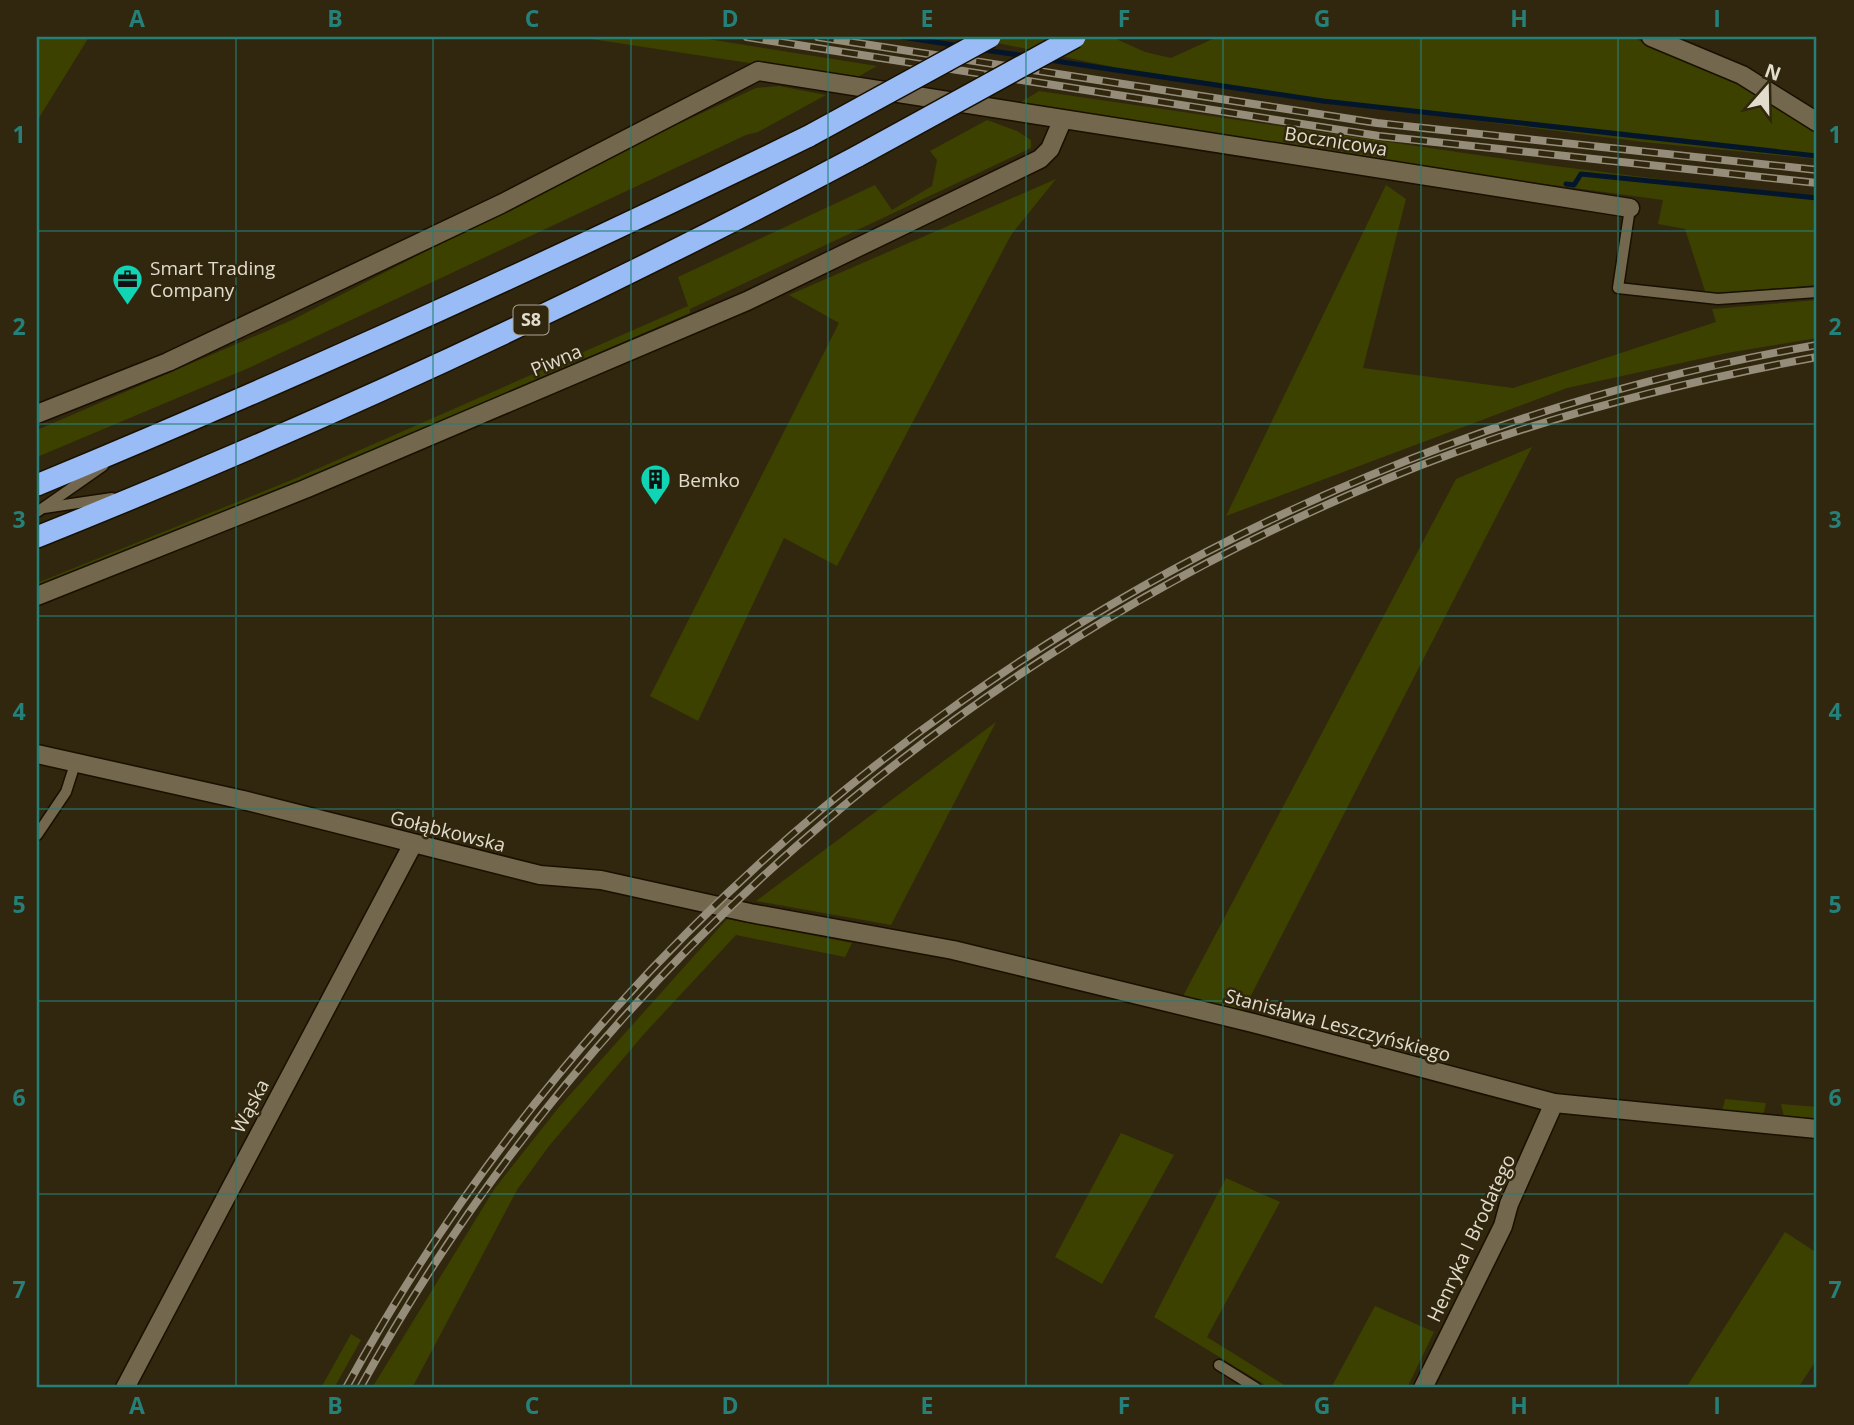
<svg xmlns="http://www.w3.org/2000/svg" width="1854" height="1425" font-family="'Open Sans',sans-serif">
	<rect width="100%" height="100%" fill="#31270e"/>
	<g fill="#3c4100">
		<path d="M37,37h52l-52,84z"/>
		<path d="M578,37h117l182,29 -23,13z"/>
		<path d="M969,37h143l33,15 26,6 46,-21h416l18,10 83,31 83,50v31l-174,-17 -444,-57z"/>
		<path d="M779,86l47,9 -68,37 -12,3 -495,232 -214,90v-27l255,-110 343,-176 121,-56z"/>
		<path d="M1039,91l508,74 270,34v86l-111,9 -21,-65 -27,-5 5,-24 -273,-37 -355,-55 -14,-6z"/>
		<path d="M987,120l30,11 14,9v8l-341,161v4l-401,174 -252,102v-6l257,-104 394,-173 -10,-29 197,-92 17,25 40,-24 5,-26 -7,-9z"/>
		<path d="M1056,179l-45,56 -174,331 -53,-28 -86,183 -48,-25 189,-373 -50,-28z"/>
		<path d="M1386,185l20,14 -43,169 150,20 203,-66 -4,-13 105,-9v38l-90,15 -160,35 -341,128z"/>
		<path d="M1532,447l-290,566 -60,-15 274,-519z"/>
		<path d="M996,722l-105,203 -135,-24z"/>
		<path d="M727,919l125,24 -7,14 -109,-22 -92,99 -95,112 -32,44 -105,198h-40l123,-200 64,-81z"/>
		<path d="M1725,1099l41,4 -2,9 -6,3 -36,-3z"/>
		<path d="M1781,1104l36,3v13l-33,-3z"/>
		<path d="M1121,1133l53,22 -72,129 -47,-27z"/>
		<path d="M1226,1178l54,24 -73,135 82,51h-19l-116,-71z"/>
		<path d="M1785,1232l32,21v106l-19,29h-112z"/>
		<path d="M1375,1306l59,26 -27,56h-76z"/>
		<path d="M351,1334l10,6 -27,48h-13z"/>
	</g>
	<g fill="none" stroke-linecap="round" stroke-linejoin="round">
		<g stroke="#04162b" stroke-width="5">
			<path d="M902,37l58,9"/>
			<path d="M984,50l42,6"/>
			<path d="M1049,60l274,41 494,55"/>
			<path d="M1566,184l8,1 7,-11 236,24"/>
		</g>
		<defs>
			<g id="lane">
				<path d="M1630,208l-12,80 100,11 99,-7"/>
				<path d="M44,508l68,-10"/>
				<path d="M37,512l66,-46"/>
				<path d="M37,835l29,-43 10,-31"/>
				<path d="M1219,1365l37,23"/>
			</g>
			<g id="street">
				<path d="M1651,37l91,38 75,47"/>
				<path d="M37,414l131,-52 333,-158 257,-133 872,137"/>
				<path d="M37,596l268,-107 442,-188 293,-142 10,-10 12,-28"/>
				<path d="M37,754l206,46 297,75 61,5 149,33 203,37 300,73 301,80 263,26"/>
				<path d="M125,1388l288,-544"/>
				<path d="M1423,1388l80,-162 6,-22 45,-101"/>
			</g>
			<g id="highway">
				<path d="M37,485c261,-108 518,-225 772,-349"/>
				<path d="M37,537c280,-112 555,-240 821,-381"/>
			</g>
		</defs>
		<use href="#lane" stroke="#191000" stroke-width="13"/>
		<use href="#street" stroke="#191000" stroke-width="21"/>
		<use href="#highway" stroke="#191000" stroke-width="24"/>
		<use href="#lane" stroke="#73674d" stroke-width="10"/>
		<use href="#street" stroke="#73674d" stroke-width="18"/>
		<use href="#highway" stroke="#9abcf6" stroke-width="21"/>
		<defs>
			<g id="rail">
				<path d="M747,37l632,99 438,47"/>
				<path d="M818,37l559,86 440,47"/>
				<path d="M346,1388c301,-551 855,-936 1471,-1043"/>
				<path d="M360,1388c227,-411 596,-732 1029,-910 138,-57 282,-94 428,-121"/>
			</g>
		</defs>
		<use href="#rail" stroke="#958d7a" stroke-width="8"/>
		<use href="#rail" stroke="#31270e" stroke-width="5" stroke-dasharray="16" stroke-linecap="butt"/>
		<defs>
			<g id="highway-bridge">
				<path d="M809,136l181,-99"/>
				<path d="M858,156l217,-119"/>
			</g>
		</defs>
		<use href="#highway-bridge" stroke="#191000" stroke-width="24" stroke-linecap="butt"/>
		<use href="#highway-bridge" stroke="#9abcf6" stroke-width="21"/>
	</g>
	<path fill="none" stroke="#248078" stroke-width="2" stroke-opacity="0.55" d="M236,37v1351M433,37v1351M631,37v1351M828,37v1351M1026,37v1351M1223,37v1351M1421,37v1351M1618,37v1351M37,231h1780M37,424h1780M37,616h1780M37,809h1780M37,1001h1780M37,1194h1780"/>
	<defs>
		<symbol id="office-pin" viewBox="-11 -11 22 30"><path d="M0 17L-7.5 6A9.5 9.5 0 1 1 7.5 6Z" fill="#0fd5b4" stroke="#31270e"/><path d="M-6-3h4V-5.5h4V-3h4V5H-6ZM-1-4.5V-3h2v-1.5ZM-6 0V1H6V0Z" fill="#111"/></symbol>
		<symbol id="building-pin" viewBox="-11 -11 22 30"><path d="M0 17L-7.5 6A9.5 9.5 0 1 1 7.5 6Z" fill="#0fd5b4" stroke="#31270e"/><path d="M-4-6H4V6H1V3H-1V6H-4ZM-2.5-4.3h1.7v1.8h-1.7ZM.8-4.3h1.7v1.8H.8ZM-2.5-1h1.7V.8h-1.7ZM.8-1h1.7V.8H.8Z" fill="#111"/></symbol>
	</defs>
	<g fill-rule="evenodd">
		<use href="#office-pin" x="110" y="262" width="35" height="47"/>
		<use href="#building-pin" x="638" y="462" width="35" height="47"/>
	</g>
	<g text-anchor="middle" stroke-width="5" stroke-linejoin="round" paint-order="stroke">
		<rect fill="#31270e" stroke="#ada694" stroke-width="2" x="513.5" y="305.5" width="35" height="29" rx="5"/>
		<g font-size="18" font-weight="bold" fill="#e2dccd">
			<text x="531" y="326">S8</text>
		</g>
		<g font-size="19" fill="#e2dccd" stroke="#31270e">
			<text transform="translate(1336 141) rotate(9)" y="7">Bocznicowa</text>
			<text transform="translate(556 360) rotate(-23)" y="7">Piwna</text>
			<text transform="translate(448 831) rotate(14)" y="7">Gołąbkowska</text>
			<text transform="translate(1338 1025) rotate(15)" y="7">Stanisława Leszczyńskiego</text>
			<text transform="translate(250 1106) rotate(-62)" y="7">Wąska</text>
			<text transform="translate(1471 1238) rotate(-65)" y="7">Henryka I Brodatego</text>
		</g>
		<g font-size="19" fill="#e2dccd" stroke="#31270e" text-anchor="start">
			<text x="150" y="275">Smart Trading<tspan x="150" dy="22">Company</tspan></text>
			<text x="678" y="487">Bemko</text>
		</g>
	</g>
	<rect width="1854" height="1425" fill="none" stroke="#31270e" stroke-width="77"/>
	<g transform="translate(1767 88) rotate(20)" stroke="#31270e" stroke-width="5" paint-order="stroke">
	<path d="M0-5L12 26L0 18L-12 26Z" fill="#e2dccd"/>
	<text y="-10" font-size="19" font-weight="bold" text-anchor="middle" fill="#e2dccd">N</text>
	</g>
	<rect x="38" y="38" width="1777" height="1348" fill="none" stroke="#248078" stroke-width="2.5"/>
	<g font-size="23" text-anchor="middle" font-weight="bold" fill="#248078">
		<text x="137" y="27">A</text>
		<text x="335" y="27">B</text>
		<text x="532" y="27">C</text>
		<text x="730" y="27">D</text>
		<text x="927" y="27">E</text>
		<text x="1124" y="27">F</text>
		<text x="1322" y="27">G</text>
		<text x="1519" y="27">H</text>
		<text x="1717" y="27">I</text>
		<text x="19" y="143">1</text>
		<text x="1835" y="143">1</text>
		<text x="19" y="335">2</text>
		<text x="1835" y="335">2</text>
		<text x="19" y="528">3</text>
		<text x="1835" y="528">3</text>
		<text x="19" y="720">4</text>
		<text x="1835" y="720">4</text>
		<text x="19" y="913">5</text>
		<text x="1835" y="913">5</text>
		<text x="19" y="1106">6</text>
		<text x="1835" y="1106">6</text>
		<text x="19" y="1298">7</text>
		<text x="1835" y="1298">7</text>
		<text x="137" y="1414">A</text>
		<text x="335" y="1414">B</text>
		<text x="532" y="1414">C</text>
		<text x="730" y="1414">D</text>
		<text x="927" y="1414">E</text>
		<text x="1124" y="1414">F</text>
		<text x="1322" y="1414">G</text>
		<text x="1519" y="1414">H</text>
		<text x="1717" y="1414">I</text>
	</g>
</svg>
